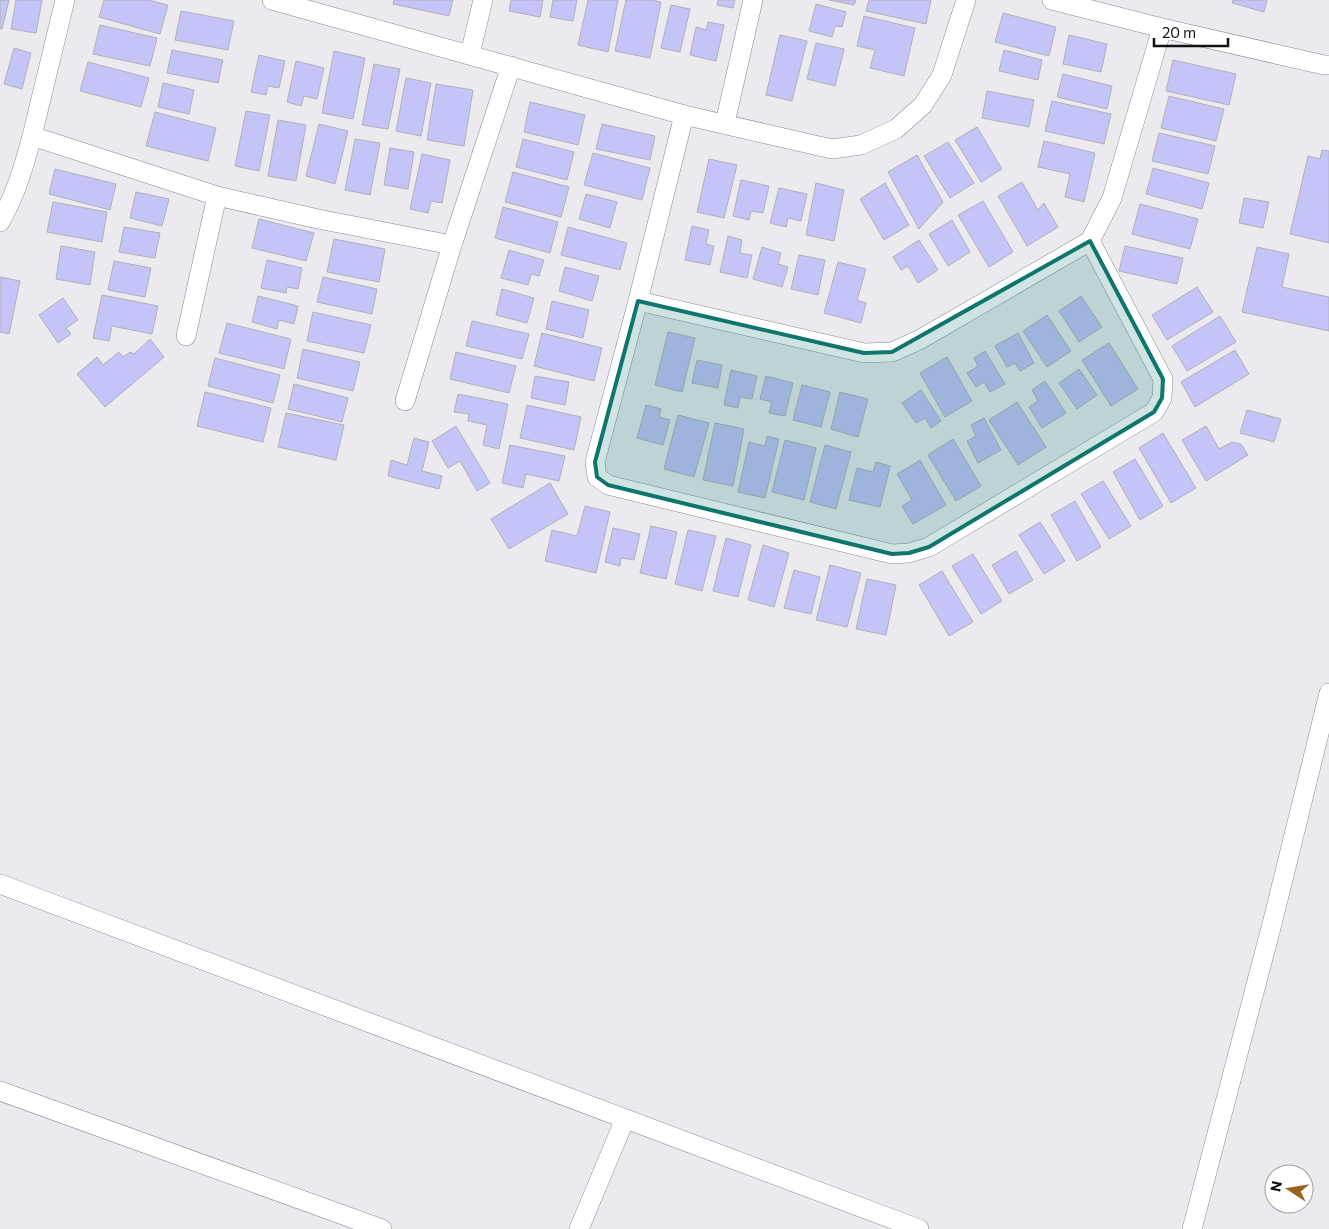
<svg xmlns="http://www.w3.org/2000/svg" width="1329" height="1229" font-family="Commissioner,sans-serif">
	<rect width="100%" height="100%" fill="#eaeaef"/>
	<g fill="#c4c4f9" stroke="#b1b1b5">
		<path d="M0,0h9l-7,29h-2z"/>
		<path d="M16,0h26l-6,33 -25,-4z"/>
		<path d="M104,0h44l20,5 -8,29 -61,-17z"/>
		<path d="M394,0h59l-4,16 -56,-12z"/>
		<path d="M511,0h32l-3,17 -31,-6z"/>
		<path d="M553,0h24l-4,21 -23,-4z"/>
		<path d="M588,0h30l-10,52 -30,-7z"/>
		<path d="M626,0h25l10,2 -11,56 -35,-7z"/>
		<path d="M718,0h17l-2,8 -16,-3z"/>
		<path d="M829,0h27l-2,5z"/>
		<path d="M869,0h62l-5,24 -60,-13z"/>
		<path d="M1233,0h34l-3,12 -32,-9z"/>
		<path d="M816,4l30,8 -4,15 -7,-1 -3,11 -23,-6z"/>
		<path d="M671,5l19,4 -10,43 -19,-4z"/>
		<path d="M181,11l53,10 -6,29 -53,-10z"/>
		<path d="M1003,13l53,14 -7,29 -54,-14z"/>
		<path d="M864,16l51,12 -11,48 -34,-8 5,-18 -18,-4z"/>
		<path d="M708,22l16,3 -8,36 -26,-6 6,-28 10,3z"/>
		<path d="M100,25l57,13 -7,28 -57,-12z"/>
		<path d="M780,35l27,6 -15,60 -26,-6z"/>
		<path d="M1069,35l38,9 -6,28 -38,-8z"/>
		<path d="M816,43l28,6 -9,37 -28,-7z"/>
		<path d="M14,48l17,5 -9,36 -18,-5z"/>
		<path d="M172,50l51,10 -5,23 -51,-10z"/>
		<path d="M1004,50l38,10 -4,20 -39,-9z"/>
		<path d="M334,51l31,7 -12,61 -31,-6z"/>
		<path d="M259,55l26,6 -6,27 -11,-2 -2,9 -15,-3z"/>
		<path d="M1173,60l63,14 -7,31 -63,-14z"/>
		<path d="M296,61l28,7 -7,31 -13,-3 -3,10 -14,-4z"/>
		<path d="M88,62l61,16 -8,29 -61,-16z"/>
		<path d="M374,64l26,5 -12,60 -26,-4z"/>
		<path d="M1063,74l49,12 -5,23 -50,-12z"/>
		<path d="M406,78l25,5 -10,53 -25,-5z"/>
		<path d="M163,83l31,7 -5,24 -31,-7z"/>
		<path d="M436,84l37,6 -9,56 -37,-6z"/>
		<path d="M987,91l47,9 -5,27 -47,-9z"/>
		<path d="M1169,96l55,13 -8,32 -55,-13z"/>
		<path d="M1052,101l59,13 -7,30 -59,-13z"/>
		<path d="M530,102l55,13 -7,30 -54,-13z"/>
		<path d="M246,111l24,4 -11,56 -24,-5z"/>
		<path d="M155,112l61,16 -8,33 -62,-15z"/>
		<path d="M278,120l28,5 -10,56 -28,-5z"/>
		<path d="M319,124l29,7 -13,53 -29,-8z"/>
		<path d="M602,124l53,12 -5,24 -54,-11z"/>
		<path d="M977,127l25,42 -21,13 -26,-42z"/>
		<path d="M1159,133l56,13 -7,28 -56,-13z"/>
		<path d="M355,139l25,4 -10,52 -25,-5z"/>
		<path d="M523,139l51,13 -7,28 -51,-13z"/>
		<path d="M1044,141l51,12 -11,49 -19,-5 5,-23 -32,-7z"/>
		<path d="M948,142l26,41 -24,15 -26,-42z"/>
		<path d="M390,148l24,4 -6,37 -24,-4z"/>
		<path d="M1322,150l7,1v92l-39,-9 18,-78 12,3z"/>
		<path d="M593,153l57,15 -8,32 -58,-15z"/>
		<path d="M422,154l28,6 -8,43 -11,-2 -3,12 -18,-4z"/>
		<path d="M917,155l26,47 -24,27 -31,-57z"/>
		<path d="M709,159l28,6 -13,53 -27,-6z"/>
		<path d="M1153,168l56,15 -7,26 -56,-15z"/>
		<path d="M55,169l61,15 -6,26 -61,-16z"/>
		<path d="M513,172l56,15 -8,30 -56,-15z"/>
		<path d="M741,180l28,6 -6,27 -12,-2 -2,9 -16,-4z"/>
		<path d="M1022,182l16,28 6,-7 14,24 -31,19 -29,-50z"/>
		<path d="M816,183l28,7 -10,51 -28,-6z"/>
		<path d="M885,183l24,42 -25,15 -24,-41z"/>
		<path d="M779,188l28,6 -6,27 -13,-3 -2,9 -16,-4z"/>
		<path d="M136,192l33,7 -7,27 -32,-8z"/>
		<path d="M586,194l31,8 -7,26 -31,-9z"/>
		<path d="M1244,198l25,4 -6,26 -24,-5z"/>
		<path d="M983,201l30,51 -24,15 -31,-52z"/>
		<path d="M53,202l54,10 -5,30 -55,-10z"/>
		<path d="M1140,204l58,15 -8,30 -58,-15z"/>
		<path d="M503,207l55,15 -8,31 -55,-15z"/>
		<path d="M259,219l55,14 -8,28 -54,-13z"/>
		<path d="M952,220l18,32 -22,14 -19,-32z"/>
		<path d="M692,226l17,4 -3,14 8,2 -4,19 -25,-5z"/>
		<path d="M124,227l36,6 -5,25 -36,-6z"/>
		<path d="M568,227l59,16 -7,27 -59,-15z"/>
		<path d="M728,236l14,4 -2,13 12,2 -5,23 -27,-6z"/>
		<path d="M334,239l51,10 -6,33 -52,-10z"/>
		<path d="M919,240l19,30 -20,13 -10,-17 -7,4 -8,-13z"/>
		<path d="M61,246l34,6 -5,33 -34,-6z"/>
		<path d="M1125,246l58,12 -6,26 -58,-13z"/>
		<path d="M762,247l19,6 -3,11 10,3 -6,20 -29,-8z"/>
		<path d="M1257,247l32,7 -7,33 47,10v34l-87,-19z"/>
		<path d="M509,250l35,10 -5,16 -8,-2 -3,11 -27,-7z"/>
		<path d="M799,255l26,5 -7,35 -27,-6z"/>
		<path d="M267,260l35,8 -4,21 -11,-2 -1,6 -25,-5z"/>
		<path d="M114,261l37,7 -6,29 -37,-7z"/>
		<path d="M838,262l28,7 -9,31 9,3 -5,20 -37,-10z"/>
		<path d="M565,267l34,9 -7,25 -33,-10z"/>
		<path d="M0,277l20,4 -11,53 -9,-2z"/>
		<path d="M323,277l54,12 -5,25 -55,-12z"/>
		<path d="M1197,287l16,25 -46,28 -15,-25z"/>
		<path d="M502,289l32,9 -7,25 -31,-8z"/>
		<path d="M102,295l56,11 -6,28 -40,-8 -3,15 -16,-3z"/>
		<path d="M258,296l40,10 -4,18 -15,-4 -2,9 -25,-7z"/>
		<path d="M1081,296l21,31 -23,15 -20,-31z"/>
		<path d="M63,298l15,22 -12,8 5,6 -13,9 -19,-28z"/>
		<path d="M552,301l37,9 -6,28 -37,-9z"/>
		<path d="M313,312l58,13 -7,28 -57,-12z"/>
		<path d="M1047,315l24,36 -24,16 -24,-36z"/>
		<path d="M1220,316l16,26 -49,29 -15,-25z"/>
		<path d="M472,321l57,13 -7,25 -56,-13z"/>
		<path d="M227,323l64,16 -7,30 -65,-16z"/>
		<path d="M668,332l27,6 -13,54 -27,-7z"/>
		<path d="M542,333l60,15 -8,33 -60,-15z"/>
		<path d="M1018,333l16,30 -14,8 -5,-8 -8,4 -12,-21z"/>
		<path d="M150,339l14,18 -59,50 -28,-33 20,-17 6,8 16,-13 4,5 7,-5 4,2z"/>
		<path d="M1109,343l29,46 -27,17 -29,-46z"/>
		<path d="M303,349l57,13 -7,29 -56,-13z"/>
		<path d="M1235,350l14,24 -54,33 -14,-25z"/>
		<path d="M985,351l20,33 -15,8 -6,-10 -8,5 -9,-14 11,-7 -4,-8z"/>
		<path d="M456,352l60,14 -7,27 -59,-14z"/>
		<path d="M947,357l25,44 -27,16 -25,-44z"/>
		<path d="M215,358l65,17 -7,28 -65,-17z"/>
		<path d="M697,360l25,5 -4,23 -26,-5z"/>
		<path d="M1079,369l18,26 -20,14 -18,-26z"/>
		<path d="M731,370l26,6 -5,23 -12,-2 -2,11 -14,-3z"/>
		<path d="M535,376l34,6 -4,23 -34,-7z"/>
		<path d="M766,376l27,7 -8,33 -16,-3 3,-11 -12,-3z"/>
		<path d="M1045,381l21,32 -24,15 -13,-21 9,-6 -6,-11z"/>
		<path d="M294,384l54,14 -6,24 -54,-13z"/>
		<path d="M802,385l28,7 -9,35 -28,-7z"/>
		<path d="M921,390l20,31 -10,7 -6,-10 -9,5 -14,-20z"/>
		<path d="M205,392l66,16 -8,34 -66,-16z"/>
		<path d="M840,392l28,7 -10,38 -27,-8z"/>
		<path d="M458,394l50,10 -9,45 -16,-4 4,-20 -19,-4 1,-7 -15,-2z"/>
		<path d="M1017,402l29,45 -28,18 -29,-45z"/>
		<path d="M527,405l54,12 -7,33 -54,-12z"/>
		<path d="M646,405l15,4 -2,8 11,3 -7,25 -26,-7z"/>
		<path d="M1247,410l34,9 -7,23 -34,-9z"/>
		<path d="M286,413l58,12 -8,35 -58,-13z"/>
		<path d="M678,415l31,8 -15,54 -30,-8z"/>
		<path d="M984,418l17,32 -23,13 -11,-22 9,-5 -5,-11z"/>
		<path d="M715,423l29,6 -11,57 -30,-6z"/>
		<path d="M456,426l34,57 -13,8 -17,-30 -12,7 -16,-27z"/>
		<path d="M1206,426l13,23 13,-7 9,2 7,11 -42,26 -24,-41z"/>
		<path d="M1163,433l33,55 -25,15 -32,-55z"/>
		<path d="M767,436l12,3 -14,59 -27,-6 11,-50 16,4z"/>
		<path d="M414,438l15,4 -7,29 20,5 -3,13 -51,-13 3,-16 16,5z"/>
		<path d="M953,439l28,47 -25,15 -28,-46z"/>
		<path d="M785,440l31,8 -12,52 -32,-8z"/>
		<path d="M510,445l55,11 -6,25 -33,-7 -3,14 -21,-5z"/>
		<path d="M825,445l26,7 -15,57 -26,-7z"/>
		<path d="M1135,459l28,47 -23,14 -27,-48z"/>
		<path d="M920,460l26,45 -33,19 -11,-18 10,-6 -15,-26z"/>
		<path d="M876,462l14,4 -10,41 -31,-7 8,-32 16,4z"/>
		<path d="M1103,481l28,45 -22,13 -28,-45z"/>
		<path d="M550,483l18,31 -59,35 -18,-30z"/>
		<path d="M1075,501l26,46 -24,14 -26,-46z"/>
		<path d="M585,506l25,6 -14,61 -51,-12 7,-31 25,6z"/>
		<path d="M1040,522l25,39 -21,13 -25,-39z"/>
		<path d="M651,526l26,6 -11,47 -26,-6z"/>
		<path d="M613,528l27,6 -6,26 -13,-2 -1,8 -15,-4z"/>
		<path d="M688,530l28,6 -14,55 -27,-7z"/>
		<path d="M726,538l25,7 -13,52 -25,-6z"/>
		<path d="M763,545l26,8 -15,54 -26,-7z"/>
		<path d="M1016,551l17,29 -24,14 -17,-29z"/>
		<path d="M973,554l29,47 -21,13 -29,-48z"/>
		<path d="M830,565l31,8 -14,54 -31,-7z"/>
		<path d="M794,570l26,7 -9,37 -27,-6z"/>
		<path d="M942,571l31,51 -24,14 -30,-51z"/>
		<path d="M867,579l29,6 -10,50 -30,-6z"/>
	</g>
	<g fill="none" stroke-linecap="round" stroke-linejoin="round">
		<defs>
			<g id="minor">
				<path d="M65,0l-33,136 185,60 -31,140"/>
				<path d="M272,0l412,115 148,34 29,-4 35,-16 27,-24 19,-30 24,-75"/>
				<path d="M1162,28l162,37h5"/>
				<path d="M470,54l13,-54"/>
				<path d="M684,115l-46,186 -43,161 2,15 11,8 284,69 17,-1 20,-6 225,-135 8,-14 1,-19 -73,-138"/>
				<path d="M725,123l28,-123"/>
				<path d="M217,196l101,23 134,26"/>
				<path d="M0,222c16,-28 24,-56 32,-86"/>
				<path d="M638,301l226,52 28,-1 27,-12 171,-99 22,-43 50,-170 -110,-28"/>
				<path d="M405,401l47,-156 59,-179"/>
				<path d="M0,884l919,345"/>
				<path d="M0,1091l382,138"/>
				<path d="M579,1229l46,-110"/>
				<path d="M1192,1229l81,-309 56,-227"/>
			</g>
		</defs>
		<use href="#minor" stroke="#8b8b8f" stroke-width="20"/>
		<use href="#minor" stroke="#fff" stroke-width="19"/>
	</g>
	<path fill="#0f766e" fill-opacity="0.2" stroke="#0f766e" stroke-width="4" stroke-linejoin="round" d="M1090,241l73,138 -1,19 -8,14 -225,135 -20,6 -17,1 -284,-69 -11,-8 -2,-15 43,-161 226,52 28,-1z"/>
	<g transform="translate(1289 1189) rotate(282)"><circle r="24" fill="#ffffff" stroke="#a0a0a1"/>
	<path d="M0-4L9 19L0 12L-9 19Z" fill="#9a621d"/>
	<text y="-8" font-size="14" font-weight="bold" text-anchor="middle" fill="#111113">N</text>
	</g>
	<path d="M1154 38v8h74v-8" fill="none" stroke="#111113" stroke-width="2.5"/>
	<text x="1162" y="38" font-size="15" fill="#111113" stroke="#ffffff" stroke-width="4" paint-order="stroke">20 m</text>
</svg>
